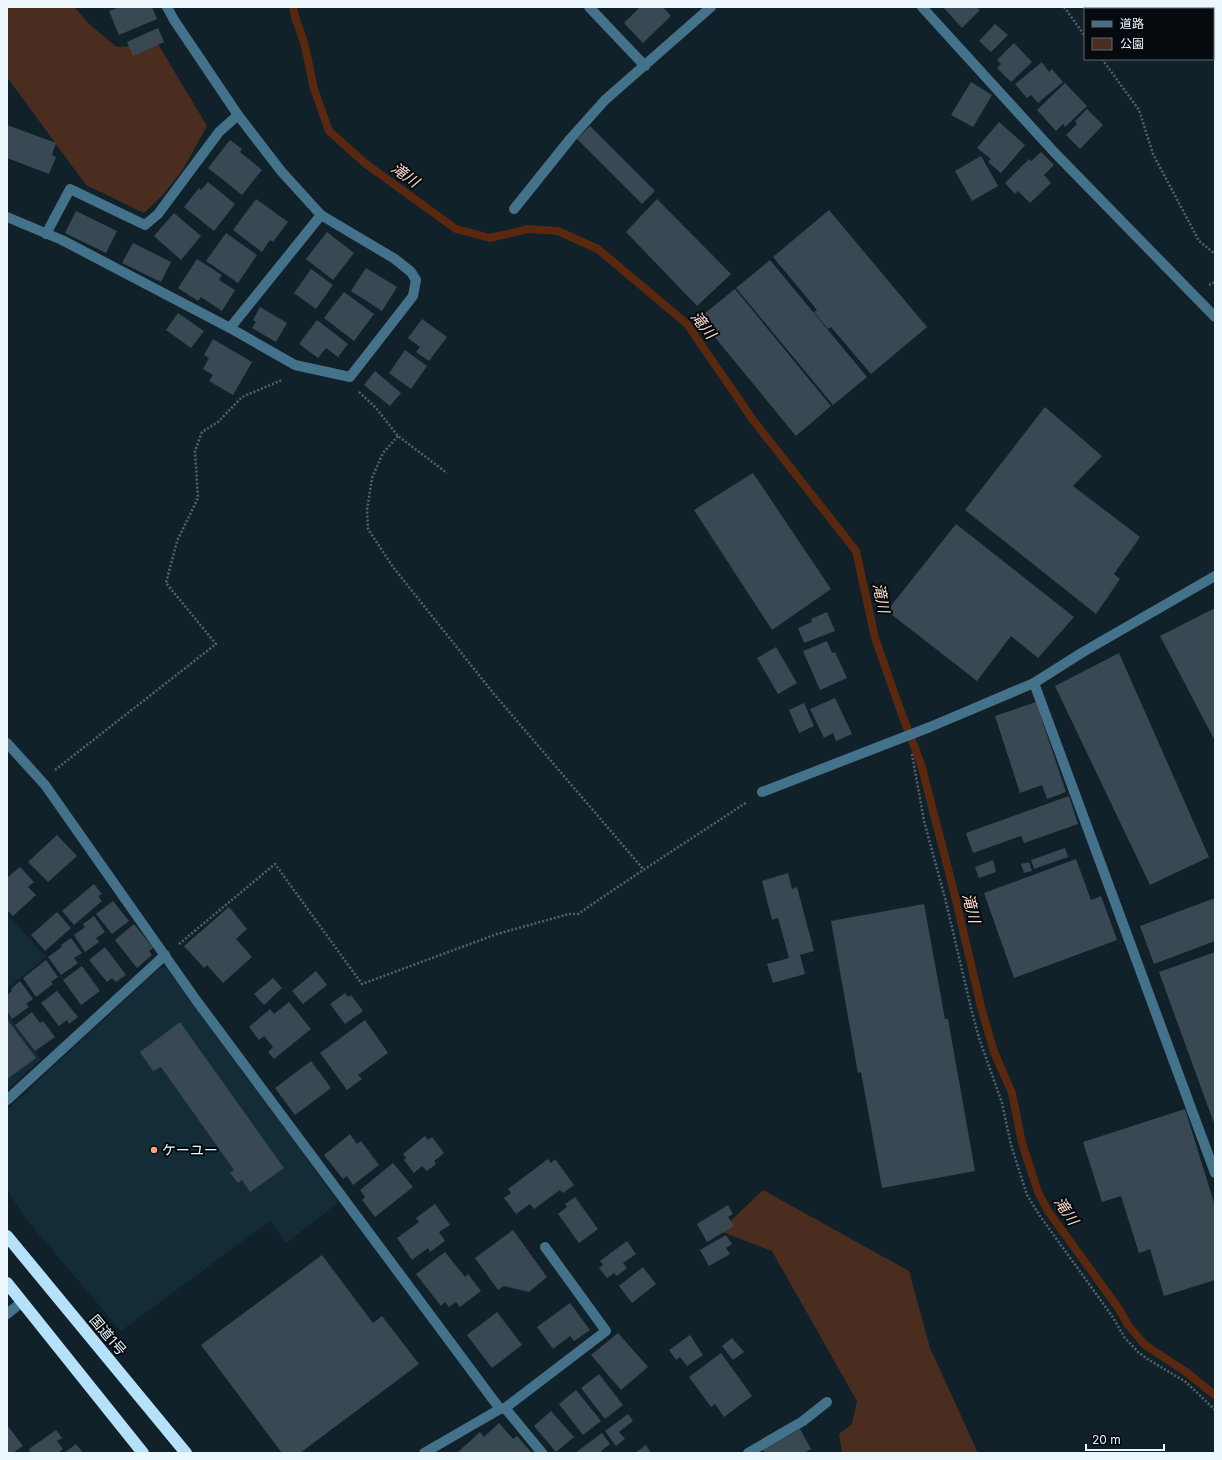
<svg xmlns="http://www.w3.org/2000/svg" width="1222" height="1460" font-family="Inter,'Noto Sans JP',sans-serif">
	<rect width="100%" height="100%" fill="#11212a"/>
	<g fill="#142b38">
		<path d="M7,914l39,43 -39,32z"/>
		<path d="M166,967l173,235 -53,41 -16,-22 -149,110 -95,-112 -19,-29v-80l152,-142z"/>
		<path d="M7,1013l34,46 -34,31z"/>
	</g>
	<g fill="#4b2d1f">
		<path d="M7,7h67l17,19 26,21 41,-3 49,82 -25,45 -20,25 -18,17 -58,-28 -79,-108z"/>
		<path d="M763,1190l146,81 21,77 48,105h-136l-3,-19 13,-10 5,-23 -85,-150 -52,-20z"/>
	</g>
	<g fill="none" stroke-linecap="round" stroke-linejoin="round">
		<path stroke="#59280e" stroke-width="8" d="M293,7l3,14 -1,-5 10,30 9,43 15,42 37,33 90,65 34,9 38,-9 30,2 40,18 89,75 66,96 103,131 19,87 26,74 20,52 34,132 26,111 13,45 18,41 10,50 16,49 10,19 71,98 9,16 17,20 41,27 29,23"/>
	</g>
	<g fill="#384953">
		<path d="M120,7h32l5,12 -38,16 -10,-24z"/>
		<path d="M640,7h23l8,9 -28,27 -19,-20z"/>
		<path d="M943,7h33l4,3 -18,18z"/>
		<path d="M995,24l13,11 -17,17 -12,-11z"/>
		<path d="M158,28l6,14 -31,14 -6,-14z"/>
		<path d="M1014,43l18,19 -21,20 -14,-14 4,-4 -4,-4z"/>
		<path d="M1042,62l7,10 3,-3 11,13 -25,21 -7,-8 -4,3 -12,-14z"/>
		<path d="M971,82l21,13 -19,32 -22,-12z"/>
		<path d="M1065,83l22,23 -22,21 -2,-3 -7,7 -19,-21z"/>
		<path d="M1087,109l16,16 -23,24 -14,-14 11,-11 -2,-3z"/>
		<path d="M999,122l26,23 -24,28 -13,-11 3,-3 -14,-11z"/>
		<path d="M7,125l49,18 -4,12 4,2 -7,17 -42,-16z"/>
		<path d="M590,126l65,65 -13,13 -65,-65z"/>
		<path d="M230,140l12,9 -2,3 22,18 -20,25 -34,-27z"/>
		<path d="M1041,152l13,13 -10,10 7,8 -21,20 -12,-12 -3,3 -10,-11 24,-24 2,2z"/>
		<path d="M981,156l17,30 -26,15 -17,-30z"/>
		<path d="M208,182l27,22 -21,27 -30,-24 15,-19 2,2z"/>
		<path d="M256,199l32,23 -15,20 -3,-2 -8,12 -29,-22z"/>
		<path d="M657,199l74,75 -34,32 -71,-74z"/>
		<path d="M829,210l98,117 -56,47 -40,-47 -3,2 -14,-17 3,-2 -44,-53z"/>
		<path d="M76,211l41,20 -11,22 -41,-20z"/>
		<path d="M174,213l27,23 -20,24 -27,-24z"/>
		<path d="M327,232l27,21 -21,27 -27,-21z"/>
		<path d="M226,233l31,22 -19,28 -32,-22z"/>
		<path d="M133,243l38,19 -10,20 -39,-19z"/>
		<path d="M197,259l25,16 -3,5 16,10 -13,21 -21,-14 -3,4 -20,-13z"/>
		<path d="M770,260l97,117 -34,28 -97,-117z"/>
		<path d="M366,268l31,19 -15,24 -31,-20z"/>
		<path d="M311,269l22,16 -17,24 -22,-16z"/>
		<path d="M735,289l96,117 -35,30 -97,-118z"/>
		<path d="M344,292l30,22 -20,27 -30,-23z"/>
		<path d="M260,307l27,16 -11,19 -24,-14 4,-6 -3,-2z"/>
		<path d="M178,313l26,18 -13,17 -25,-18z"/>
		<path d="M422,319l25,18 -18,24 -13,-9 4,-5 -12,-9z"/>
		<path d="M317,320l31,24 -10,13 -12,-9 -8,10 -19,-14z"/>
		<path d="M213,339l39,23 -19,33 -24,-14 4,-6 -10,-6 6,-11 -5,-3z"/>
		<path d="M405,350l22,16 -16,23 -22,-16z"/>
		<path d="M375,371l26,22 -11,13 -26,-21z"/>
		<path d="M1045,407l57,49 -29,30 67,51 -26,37 6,5 -24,35 -131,-104z"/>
		<path d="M753,473l78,116 -59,41 -78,-120z"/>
		<path d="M956,524l118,93 -36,41 -27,-22 -34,45 -90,-70z"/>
		<path d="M1215,608v133l-55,-105z"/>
		<path d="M827,612l8,19 -31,12 -6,-15 14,-6 -1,-3z"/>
		<path d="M827,641l5,12 3,-1 12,26 -27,12 -17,-39z"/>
		<path d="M776,647l21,36 -19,11 -21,-36z"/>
		<path d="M1119,653l90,204 -59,28 -95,-199z"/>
		<path d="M835,698l17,36 -16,7 -3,-8 -9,5 -14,-29z"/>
		<path d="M1036,702l30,90 -19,7 -5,-14 -22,8 -25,-77z"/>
		<path d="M804,703l10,23 -15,7 -10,-23z"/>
		<path d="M1069,796l9,28 -54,19 -3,-7 -48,17 -7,-20z"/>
		<path d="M57,835l20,21 -29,26 -20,-20z"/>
		<path d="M1065,848l3,9 -34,12 -3,-9z"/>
		<path d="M1076,859l15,41 10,-4 16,44 -103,38 -30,-85z"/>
		<path d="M993,860l3,12 -17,6 -4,-11z"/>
		<path d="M1029,862l3,9 -8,2 -3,-9z"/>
		<path d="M20,867l14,15 -6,5 8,8 -23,21 -6,-6v-32z"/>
		<path d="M788,873l4,16 5,-2 17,64 -14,4 5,19 -32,9 -6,-19 22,-6 -11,-40 -6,2 -10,-39z"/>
		<path d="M94,884l8,10 -4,2 4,5 -28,24 -12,-14z"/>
		<path d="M1215,898v43l-61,23 -14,-38z"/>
		<path d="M113,901l16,20 -17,13 -16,-20z"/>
		<path d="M924,904l21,115h3l27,152 -93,17 -21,-116 -3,1 -27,-152z"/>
		<path d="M229,907l18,22 -11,10 16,18 -29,26 -16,-18 -3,3 -20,-22z"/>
		<path d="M57,912l14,16 -26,23 -14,-16z"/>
		<path d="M94,916l11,16 -9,6 3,4 -14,10 -11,-17 11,-8 -2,-3z"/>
		<path d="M134,924l19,24 -4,3 3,4 -15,13 -22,-28z"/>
		<path d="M71,938l11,15 -8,5 4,5 -17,12 -13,-18 14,-10 -1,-2z"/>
		<path d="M105,947l21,28 -10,7 -4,-4 -5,4 -18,-22z"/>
		<path d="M1215,952v174l-56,-154z"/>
		<path d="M46,960l12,17 -7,5 2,2 -17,13 -13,-19z"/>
		<path d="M82,966l18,25 -19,14 -18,-25z"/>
		<path d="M316,971l11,14 -24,19 -11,-13z"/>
		<path d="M273,978l9,10 -18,17 -10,-11z"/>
		<path d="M20,981l13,18 -7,5 3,3 -17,12 -5,-8v-16l5,-4 -1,-2z"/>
		<path d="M57,991l21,26 -9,7 -2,-4 -8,6 -18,-23z"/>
		<path d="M345,993l3,4 3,-2 12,16 -18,13 -15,-20z"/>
		<path d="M289,1002l22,27 -37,30 -6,-7 5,-5 -9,-11 -5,4 -10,-13 21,-18 4,5z"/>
		<path d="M32,1012l8,11 3,-2 12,16 -20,14 -20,-26z"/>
		<path d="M7,1019l29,39 -29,21z"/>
		<path d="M365,1020l23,33 -30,22 4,4 -15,11 -27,-37z"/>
		<path d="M180,1022l104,146 -34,24 -8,-12 -4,3 -8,-10 4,-3 -73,-103 -8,4 -13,-19z"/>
		<path d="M311,1061l20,27 -36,27 -20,-27z"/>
		<path d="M1185,1109l30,97v74l-51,16 -14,-47 -11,4 -18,-57 -19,6 -19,-60z"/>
		<path d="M350,1134l7,10 4,-3 18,24 -26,20 -6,-9 -4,3 -19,-24z"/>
		<path d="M425,1136l3,4 4,-3 12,16 -10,8 2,3 -9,7 -5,-5 -8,7 -10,-13 2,-2 -3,-4z"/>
		<path d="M548,1159l3,4 4,-4 19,26 -11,8 -3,-3 -26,19 -4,-5 -14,10 -12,-16 7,-5 -3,-4z"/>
		<path d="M393,1163l20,24 -38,30 -13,-17 3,-3 -5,-7z"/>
		<path d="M575,1197l23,32 -19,14 -21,-29 9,-7 -2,-3z"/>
		<path d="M435,1204l15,21 -11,7 6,9 -15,11 -2,-4 -16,12 -15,-22 22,-16 -3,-4z"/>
		<path d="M728,1205l5,9 -5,3 6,9 -27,16 -10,-18z"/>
		<path d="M513,1230l34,47 -18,15 -25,-6 -6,4 -23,-32z"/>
		<path d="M726,1235l6,9 -6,4 4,6 -21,12 -9,-16z"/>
		<path d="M627,1241l9,13 -13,9 4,5 -10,8 -3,-3 -7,5 -8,-10 4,-3 -3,-4z"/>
		<path d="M445,1252l20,25 3,-3 13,17 -21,16 -4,-5 -7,5 -4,-5 -4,4 -25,-32z"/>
		<path d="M322,1255l51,68 9,-7 37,48 -119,89h-18l-81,-108z"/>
		<path d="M643,1267l13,17 -24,19 -13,-17z"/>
		<path d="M570,1303l20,27 -16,11 -4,-5 -17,13 -16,-22z"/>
		<path d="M497,1312l25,33 -30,23 -25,-33z"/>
		<path d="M618,1333l30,34 -27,23 -30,-35z"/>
		<path d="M690,1335l13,20 -16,11 -7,-9 -4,3 -7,-10z"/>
		<path d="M732,1338l12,14 -11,8 -11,-14z"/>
		<path d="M721,1353l31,43 -28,21 -9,-13 -4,3 -22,-30z"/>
		<path d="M599,1374l24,31 -18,14 -24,-31z"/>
		<path d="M576,1390l25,31 -18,14 -24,-31z"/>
		<path d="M551,1411l23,26 -18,15 -22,-26z"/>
		<path d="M628,1414l5,7 -14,11 6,7 -9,7 -11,-15z"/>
		<path d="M499,1423l14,16 4,-3 15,17h-75l23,-21 4,5z"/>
		<path d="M7,1425l16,21 -10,7h-6z"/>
		<path d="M800,1429l11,20 -7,4h-40l-1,-3z"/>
		<path d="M56,1430l6,8 -5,3 6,8 -5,4h-31l3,-2 -1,-2z"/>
		<path d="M602,1433l8,11 -9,7 2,2h-28z"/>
		<path d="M76,1444l7,9h-19z"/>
		<path d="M646,1445l5,8h-16z"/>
	</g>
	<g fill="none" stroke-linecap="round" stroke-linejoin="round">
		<g stroke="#54626a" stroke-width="2.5" stroke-dasharray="2 2" stroke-linecap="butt">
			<path d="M1064,7l21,29"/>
			<path d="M1102,59l37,51 14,44 46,87 16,13"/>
			<path d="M1209,285l6,-3"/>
			<path d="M359,392l17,16 22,28 49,37"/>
			<path d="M398,436l-15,17 -11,25 -5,32 1,19 25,38 101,127 150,176"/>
			<path d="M912,754l12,67 21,77 26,110 8,30 23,65 9,42 16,50 13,21 72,100 13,22 13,14 11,8 37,22 29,28"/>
			<path d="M55,770l161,-126 -50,-61 11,-42 21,-43 -3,-47 7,-19 16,-10 24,-25 40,-17"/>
			<path d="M179,944l96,-80 87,120 135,-50 72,-20h9c55,-38 113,-75 169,-112"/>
		</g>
		<g stroke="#45728b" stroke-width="10">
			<path d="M589,7l56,59"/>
			<path d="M922,7l132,145 161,165"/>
			<path d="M514,209l57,-71 34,-38 106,-93"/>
			<path d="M7,217l55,23 168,88 65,37 55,12 63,-81 3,-16 -5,-8 -16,-13 -74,-44 -40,-44 -43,-56 -64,-95 -7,-13"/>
			<path d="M46,234l24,-45 75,36 13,-11 61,-82 19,-17"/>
			<path d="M230,328l91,-113"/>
			<path d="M1034,683l181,490"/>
			<path d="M7,743l38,42 151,215 304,409"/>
			<path d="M762,792l168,-65 104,-44 49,-31 132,-76"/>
			<path d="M7,1100l158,-145"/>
			<path d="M7,1314l15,-12"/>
			<path d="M505,1408l37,45"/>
			<path d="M424,1453l76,-44 5,-1 101,-77 -61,-84"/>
			<path d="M748,1453l55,-32 24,-19"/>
		</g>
		<g stroke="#b6e1fa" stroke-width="12">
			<path d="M7,1236l179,217"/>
			<path d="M7,1283l136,170"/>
		</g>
	</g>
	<circle fill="#f1a17c" stroke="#040a0e" stroke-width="1.5" cx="154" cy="1150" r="4"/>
	<g text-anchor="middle" stroke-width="4" stroke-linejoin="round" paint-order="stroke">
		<g font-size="14" fill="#ecf7fd" stroke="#040a0e" text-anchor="start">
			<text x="162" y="1155">ケーユー</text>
		</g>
		<g font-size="14" fill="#ecf7fd" stroke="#040a0e">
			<text transform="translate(108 1335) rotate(50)" y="5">国道1号</text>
		</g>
		<g font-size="15" font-style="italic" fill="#fedbcb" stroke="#040a0e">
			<text transform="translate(405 175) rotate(36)" y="5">滝川</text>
			<text transform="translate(703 325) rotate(51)" y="5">滝川</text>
			<text transform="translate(881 598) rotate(78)" y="5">滝川</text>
			<text transform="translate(971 908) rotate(76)" y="5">滝川</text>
			<text transform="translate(1066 1211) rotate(56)" y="5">滝川</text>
		</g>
	</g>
	<rect width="1222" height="1460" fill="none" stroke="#ecf7fd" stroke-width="16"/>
	<rect x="1084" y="8" width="130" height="52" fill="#040a0e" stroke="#61696e"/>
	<rect x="1092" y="21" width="20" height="6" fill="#45728b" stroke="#61696e"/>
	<text x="1120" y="28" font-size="12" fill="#ecf7fd">道路</text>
	<rect x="1092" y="38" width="20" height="12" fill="#4b2d1f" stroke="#61696e"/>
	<text x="1120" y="48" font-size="12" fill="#ecf7fd">公園</text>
	<path d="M1086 1444v6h78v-6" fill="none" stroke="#ecf7fd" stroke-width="2"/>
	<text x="1092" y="1444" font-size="12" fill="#ecf7fd" stroke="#040a0e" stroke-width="3" paint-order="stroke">20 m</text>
</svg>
